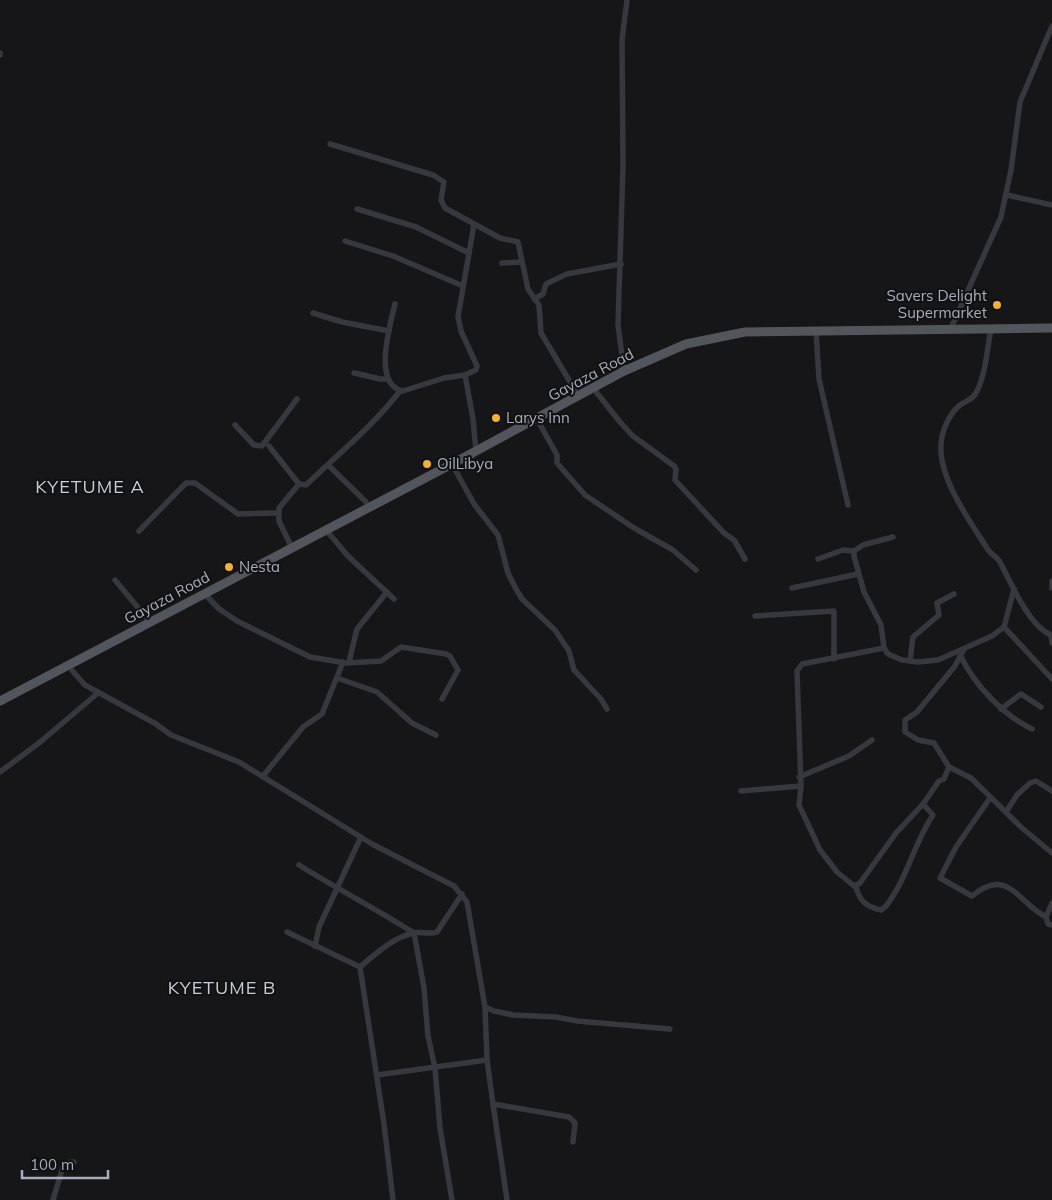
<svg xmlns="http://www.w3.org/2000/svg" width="1052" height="1200" font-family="Mulish,sans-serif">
	<rect width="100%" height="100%" fill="#161618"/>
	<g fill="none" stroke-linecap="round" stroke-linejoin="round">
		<g stroke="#37383d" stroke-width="5.5">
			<path d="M0,53v2"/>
			<path d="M330,144l103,31 11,7 -3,18 4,8 55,30 18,4 10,47 11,16 2,28 38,64"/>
			<path d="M1007,195l45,10"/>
			<path d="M357,209l59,18 53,26"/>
			<path d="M345,241l48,15 70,30"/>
			<path d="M502,263l19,-1"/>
			<path d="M534,299l9,-5 3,-10 21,-10 54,-10"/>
			<path d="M395,304c-5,21 -23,81 8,87l41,-13 21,-3 11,-5 1,-4 -16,-35 -3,-14 16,-93"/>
			<path d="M313,313l29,9 47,9"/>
			<path d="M951,328l50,-111 10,-47 9,-68 32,-76"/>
			<path d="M991,329c-4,20 -5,44 -14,62 -3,8 -11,10 -17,14 -11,9 -19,27 -19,41 -2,32 29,76 46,102 3,6 9,8 13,14 11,21 29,64 51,73l1,8"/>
			<path d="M816,330l3,49 29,126"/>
			<path d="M624,371l-6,-46 5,-159 -1,-126 5,-40"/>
			<path d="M354,373l26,6h8"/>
			<path d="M465,375l8,44 3,32"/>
			<path d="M593,388l27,34 13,14 41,30 2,3 -1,11 49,53 10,7 11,19"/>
			<path d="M537,419l20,36v8l28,32 49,33 39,22 23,20"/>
			<path d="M235,425l19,20 8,1 35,-47"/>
			<path d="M269,446l30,38"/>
			<path d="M452,464l22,40 24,31 10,38 8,16 6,10 33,31 14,21 5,19 27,29 6,10"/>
			<path d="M328,465l38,37"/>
			<path d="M326,530l22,26 46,43"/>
			<path d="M139,531l47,-48h9l43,31 40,-1"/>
			<path d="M893,537l-30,8 -9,6v5l10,36 17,33 3,23 4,6 14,6 16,2 20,-2 54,-24 12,-9 10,-38"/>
			<path d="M292,548l-13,-27v-13l20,-24 7,1c31,-30 67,-59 94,-94"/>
			<path d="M818,559l25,-9 11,1"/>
			<path d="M115,580l35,42"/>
			<path d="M1052,581v7"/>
			<path d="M792,588l66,-14"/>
			<path d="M204,593l14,15 19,13 73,36 36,6 35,-2 20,-14 45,7 4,2 8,14 -16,29"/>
			<path d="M755,616l79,-5v48"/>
			<path d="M1004,627l48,52"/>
			<path d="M884,648l-82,16 -5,7 4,115 -2,19 21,45 17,22 17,14 6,-3 36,-50 27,-29 16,-23 5,-2 5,-12"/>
			<path d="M964,649l-9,17 -38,46 -12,8v12l13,8 16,3 15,24 22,11 51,50 30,25"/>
			<path d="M961,657c14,28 42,58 71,72"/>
			<path d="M910,661l3,-24 26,-22 -2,-12 17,-9"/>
			<path d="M349,662l8,-33 30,-37"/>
			<path d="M68,666l17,19 71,39 15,11 68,27 133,82 82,42 13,16 18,105 9,4 19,4 43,2 21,4 93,8"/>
			<path d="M337,678l40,14 35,31 24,12"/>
			<path d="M1001,709l20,-15 20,13"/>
			<path d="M0,772l39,-29 59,-50"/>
			<path d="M263,776l40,-49 19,-13 21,-52"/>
			<path d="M799,777l50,-21 23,-16"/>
			<path d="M741,791l60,-5"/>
			<path d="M990,798l-34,49 -16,31 32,18c36,-30 45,6 74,21l6,-14"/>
			<path d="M1006,812l11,-17 13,-12 6,-2 16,10"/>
			<path d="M299,865c38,24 78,44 115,68l10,55 4,48 7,32 5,60 12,72"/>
			<path d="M856,885c2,15 10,22 25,25l5,-4c21,-27 28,-63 47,-91l-10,-11"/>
			<path d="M1046,917l2,7 4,1"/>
			<path d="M287,932l73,35 24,157 9,76"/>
			<path d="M315,946l4,-19 42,-90"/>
			<path d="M360,967c14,-12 35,-31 54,-34 7,-2 15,2 23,-1l25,-38"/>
			<path d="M485,1007l2,53 6,44 76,13 6,6 -2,19"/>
			<path d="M377,1075l110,-15"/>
			<path d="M493,1104l14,96"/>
			<path d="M53,1200l11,-37 10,-1"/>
		</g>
		<path stroke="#53555c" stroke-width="9" d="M0,701l452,-237 172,-93 62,-27 59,-12 307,-4"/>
	</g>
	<g fill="#f2b134" stroke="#111113" stroke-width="2">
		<circle cx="997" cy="305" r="5"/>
		<circle cx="496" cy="418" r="5"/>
		<circle cx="427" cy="464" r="5"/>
		<circle cx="229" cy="567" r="5"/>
	</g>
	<g text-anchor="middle" stroke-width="4" stroke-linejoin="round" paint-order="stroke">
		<g font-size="15" fill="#a8adb8" stroke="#111113" text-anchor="start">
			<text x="987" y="301" text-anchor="end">Savers Delight<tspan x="987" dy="17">Supermarket</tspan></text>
			<text x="506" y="423">Larys Inn</text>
			<text x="437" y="469">OilLibya</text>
			<text x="239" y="572">Nesta</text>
		</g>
		<g font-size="15" fill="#a8adb8" stroke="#111113">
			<text transform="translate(591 375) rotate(-28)" y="5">Gayaza Road</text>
			<text transform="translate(167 598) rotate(-28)" y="5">Gayaza Road</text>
		</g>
		<g font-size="18" letter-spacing="1" fill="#c9ccd4" stroke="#111113">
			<text x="90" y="493">KYETUME A</text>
			<text x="222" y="994">KYETUME B</text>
		</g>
	</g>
	<path d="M22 1170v8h86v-8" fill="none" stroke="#a8adb8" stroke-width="2.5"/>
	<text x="30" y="1170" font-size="15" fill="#a8adb8" stroke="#111113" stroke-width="4" paint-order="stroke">100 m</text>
</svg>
